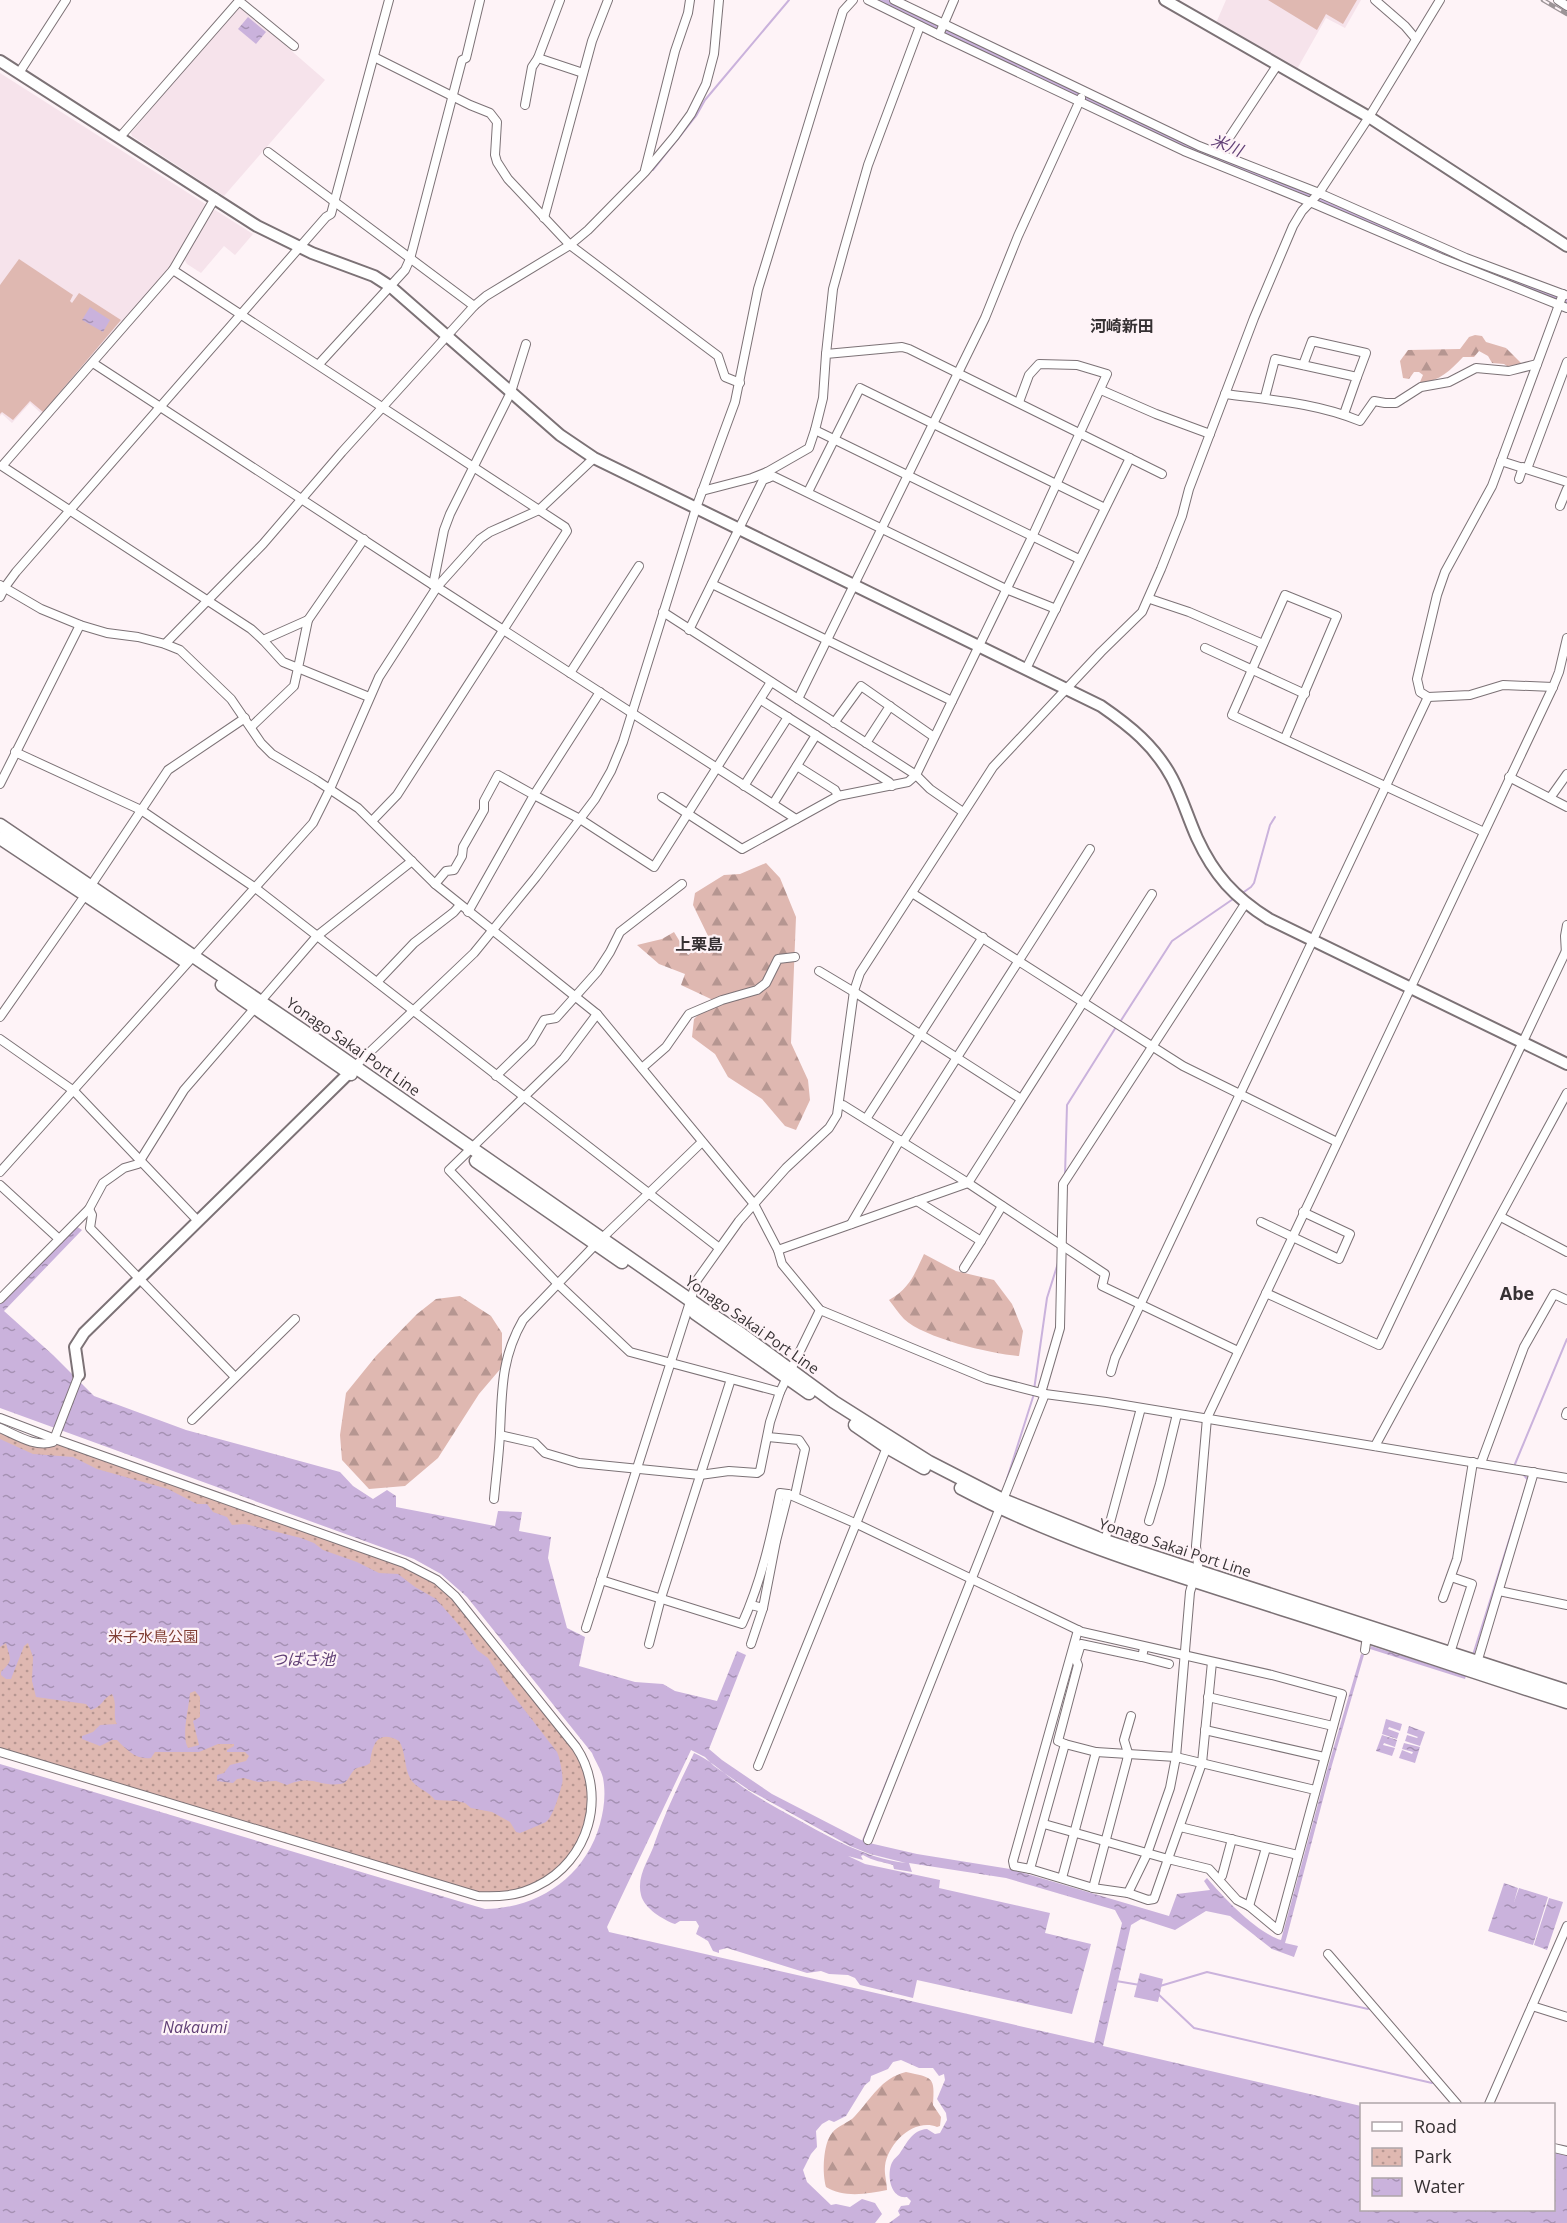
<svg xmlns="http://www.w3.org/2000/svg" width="1567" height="2223" font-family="'Open Sans','Noto Sans JP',sans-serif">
	<defs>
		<pattern id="forest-firs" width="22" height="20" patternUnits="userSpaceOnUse" patternTransform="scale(1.5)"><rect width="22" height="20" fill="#dfb8b1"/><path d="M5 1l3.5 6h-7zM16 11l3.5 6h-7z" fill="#b69691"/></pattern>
		<pattern id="park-dots" width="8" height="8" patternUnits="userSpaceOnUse" patternTransform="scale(1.5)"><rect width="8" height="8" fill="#dfb8b1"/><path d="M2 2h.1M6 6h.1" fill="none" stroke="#b69691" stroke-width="1.8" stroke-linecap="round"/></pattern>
		<pattern id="water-ripples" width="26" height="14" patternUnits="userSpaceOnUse" patternTransform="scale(1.5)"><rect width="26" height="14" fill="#cab2dc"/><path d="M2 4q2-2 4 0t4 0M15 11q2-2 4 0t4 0" fill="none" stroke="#a591b3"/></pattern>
	</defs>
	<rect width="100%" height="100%" fill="#fef3f7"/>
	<g fill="#f6e3eb">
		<path d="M1226,0h135l-16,28 -19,-10 -29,51 -81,-46z"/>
		<path d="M237,6h3l85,74 -101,116 -92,-60 -1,-3z"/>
		<path d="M0,73l207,132 -38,66 -125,145 -14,-13 -18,20 -10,-9 -2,2z"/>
		<path d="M215,210l38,24 -18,21 -11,-9 -23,27 -14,-9 -4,-7 28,-46z"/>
	</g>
	<g fill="#dfb8b1">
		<path d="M1268,0h89l-14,24 -17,-10 -9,16z"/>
		<path d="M19,259l54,36 -3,6 2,2 7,-10 42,27 -78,92 -13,-11 -17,19 -11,-8 -2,2v-129z"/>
	</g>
	<g fill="url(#forest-firs)">
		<path d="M1475,335l7,1 4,6 20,6 16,16 -12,4 -6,-4 -12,-1 -4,-7 -9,-5 -5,6h-11c-13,14 -23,23 -42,27l-1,-2 3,-7 -4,-3h-5l-5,7 -6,-1 -3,-17 8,-11 52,-1 9,-12z"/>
		<path d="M766,863l14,15 16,39 -5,126 17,37 2,20 -14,30 -11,-4 -23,-27 -34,-22 -13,-23 -23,-17 2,-18 19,-19 -32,-15 4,-11 -26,-10 -22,-19 25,-6 12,-7 14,23 21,-17 -16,-33 2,-12 29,-18 16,-1z"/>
		<path d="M924,1254l32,17 38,9 18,24 11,27 -4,25c-28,-2 -95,-18 -115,-37 -6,-6 -10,-13 -15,-19 21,-12 25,-25 35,-46z"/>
		<path d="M460,1296l31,20 11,17v34l-23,27 -41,64 -33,28 -36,3 -27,-29 -2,-25 6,-42 30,-37 41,-42 19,-15z"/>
		<path d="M906,2072c27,6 29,4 27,33l8,12 -1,9 -3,1c-23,-9 -49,16 -52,39 -1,8 2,16 2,24 -19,4 -44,8 -61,-3 -4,-14 -3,-43 6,-54 6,-8 17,-10 23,-17 16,-17 26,-38 51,-44z"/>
	</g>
	<path fill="url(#park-dots)" d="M0,1433c20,7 38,16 60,10l345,122 20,10 26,19 125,155c8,18 15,37 14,57 -2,34 -32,74 -64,83 -13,4 -28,4 -41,6l-485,-145z"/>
	<g fill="url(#water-ripples)" fill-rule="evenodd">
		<path d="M248,17l18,15 -10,12 -18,-15z"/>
		<path d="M90,307l20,13 -7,12 -21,-12z"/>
		<path d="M76,1226l6,4 -78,81 49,44 41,41 92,34 154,42 13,14 20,13 14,-9 9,6v11l99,19 3,-15 24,1 -3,19 32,6 -3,21 19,70 18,9 -6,29 56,16 28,2 12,7 42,10 20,-50 9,4 -37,94 13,11 50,34 93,48 52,12 93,15 159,47 8,-22 33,-4 -6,-9 3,-3c17,20 49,54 74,62l47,-173 33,-113 3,1 -32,110 -45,171 -2,7 13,3 -4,11 -22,-8 -42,-33 -24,-5 -31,19 -34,-11 -10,6 -28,121 258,60 1,104h192v-59l13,3v69h-678l11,-8 -2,-4 3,-5 8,-1 2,-4 -4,-4c-16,2 -20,-20 -16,-32 2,-6 6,-8 9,-12 7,-10 12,-23 27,-24l8,5 5,-1 7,-13 -1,-7 -9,-14 8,-19 -1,-6 -5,2 -6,-8h-14l-18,-8 -8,2 -5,7 -17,7 -1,5 -5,4 -19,31 -12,6 -5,-2 -7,4 -6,7 1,16 -6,7 -8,16 4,12 24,23 5,-1 14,3 12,-8 13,4 7,11 -7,9h-875v-459l485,145c54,-1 100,-32 115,-85 4,-15 6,-30 3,-46 -2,-9 -8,-17 -11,-25l-125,-156 -26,-23 -27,-15 -414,-151v-104zM691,1750l14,7 9,9 35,24 101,56 20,8 36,9c-41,-5 -75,-25 -111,-45 -16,-9 -33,-18 -48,-28 -17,-11 -36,-30 -53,-37 -14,29 -29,59 -39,89 -5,17 -19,33 -14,53 3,13 22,25 34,29l5,-3h16l3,5 -3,8 12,7 5,10 6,2v-3l8,-2 80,25 14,-2 8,3 19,1 7,3 5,7 53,13 4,-18 155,34 19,-70 -46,-11 5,-20 -111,-25 1,-8 -75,-16 -17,-8 15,4 -2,-4 2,-1c10,6 20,7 30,10l1,4 18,3 -3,-9 97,15 109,32 7,13 -28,120 -485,-111 -2,-5z"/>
		<path d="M0,1439l33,15 40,3 24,12 71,20 29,15h10l6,8 14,5 5,8 13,-1 56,14 13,5 9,7 34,12 22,11 19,1 17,13 21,12 29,33 12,18 11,8 18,28 51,66c3,6 7,27 5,32 -2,8 -9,33 -16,38 -2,1 -23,10 -26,11l-4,-1 -6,-10 -18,-10 -21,-4 -6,-5 -8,-2 -22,-1c-6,-9 -20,-12 -25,-22 -6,-11 -4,-26 -11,-37 -21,-12 -27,3 -29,22 -5,4 -8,3 -13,5 -8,4 -7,15 -17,16 -22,3 -27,-10 -53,1l-11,-4 -18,1 -14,-4 -7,1 -4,4 -16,-2v-6l7,-2 6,-8 16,-4 3,-5 -4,-4h-18v-2l7,-4v-2h-16l-19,8h-44l-4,6c-15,2 -24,-8 -34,-18h-5l-12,6 -18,-7v-3l11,-4 7,-7 17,-1c-5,-8 1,-20 -5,-30 -9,4 -10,13 -21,16l-5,-6 -50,-7 -4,-16 1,-24 -5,-14 -4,3 -13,33h-5l-5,-4v-3c13,-13 9,-12 5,-29l-6,4zM195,1691l5,6v20l-7,4 6,24 -11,3c-7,-12 1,-40 2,-55z"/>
		<path d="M1371,1646l95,30 -1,3 -95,-30z"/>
		<path d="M1386,1719l16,5 -2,7 -11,-4 -1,2 11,4 -2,6 -15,-5z"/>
		<path d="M1409,1726l16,6 -5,14 -15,-5 2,-6 10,3 1,-1 -11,-4z"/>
		<path d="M1382,1735l15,5 -2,7 -11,-4 -1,2 12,3 -3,8 -16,-5z"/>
		<path d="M1404,1743l16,4 -5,16 -16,-5 3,-8 10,4 1,-2 -11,-3z"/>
		<path d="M1504,1883l14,5 -4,14 5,-14 29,9 -15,48 -45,-14z"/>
		<path d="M1549,1898l14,4 -16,48 -13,-5z"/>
		<path d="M1140,1973l23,6 -5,23 -24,-5z"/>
	</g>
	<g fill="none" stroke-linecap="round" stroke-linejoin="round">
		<g stroke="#cab2dc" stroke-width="2">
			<path d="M649,169l4,1 43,-54 9,-16 84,-100"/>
			<path d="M1241,894l10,-7 3,-4 16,-58 5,-8"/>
			<path d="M1120,1022l52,-81 64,-44"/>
			<path d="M1065,1175l2,-70 49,-78"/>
			<path d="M1515,1464l52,-125"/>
			<path d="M1006,1482l27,-85 14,-99 11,-35"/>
			<path d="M1473,1655l55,-175 -5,-6"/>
			<path d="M862,1843l37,-92"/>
			<path d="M1116,1981l24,4"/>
			<path d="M1160,1986l47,-14 161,37"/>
			<path d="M1158,1994l36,34 238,55"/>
		</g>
		<path stroke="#cab2dc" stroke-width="12" d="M883,0l304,146 84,33 185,80 111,42"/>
		<defs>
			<g id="street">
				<path d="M868,0l71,35 15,-35"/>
				<path d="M894,0l305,146 120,47 147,65 99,37"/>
				<path d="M1375,0l30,26 11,13"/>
				<path d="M1558,0l9,6"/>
				<path d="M939,35l245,116 126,51 131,56 126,50"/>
				<path d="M374,57l96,48 20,8 7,9 -2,33 2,7 11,17 62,66 148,111 7,21 15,6"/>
				<path d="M538,58l22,-58"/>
				<path d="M19,73l47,-73"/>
				<path d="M525,105l7,-38 6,-9 45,15"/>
				<path d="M120,137l119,-136 55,45"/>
				<path d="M268,152l206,154"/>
				<path d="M1222,154l5,-13 51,-77"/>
				<path d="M645,170l30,-119 13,-38 2,-13"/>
				<path d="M215,198l-42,72 -171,196 249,163 12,11 45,-20 56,-81"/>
				<path d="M544,218l48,-177 16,-41"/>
				<path d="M173,270l392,257 2,4 -170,264 -25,26"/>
				<path d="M826,354l7,-65 11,-40 24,-84 52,-139"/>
				<path d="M93,363l340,222"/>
				<path d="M319,364l86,-94 5,-11 52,-199 4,-2 14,-58"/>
				<path d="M1303,365l9,-24 54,12 -9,24"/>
				<path d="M1101,390l55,24 54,20"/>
				<path d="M1225,394c46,6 92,9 135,27l14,-20 11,2h11l25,-16 28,-5 27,-14 33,3 28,-7"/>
				<path d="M1265,397l10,-38 82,18 -13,37"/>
				<path d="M594,458l-55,52 -49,22 -10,7 -43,48 359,232"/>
				<path d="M1501,461l66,21"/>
				<path d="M1527,469l40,-107"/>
				<path d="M768,478l-1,-6 42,-24 6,-18"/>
				<path d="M1519,479l4,-12"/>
				<path d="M702,491l50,-13 15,-6"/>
				<path d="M808,492l52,-104 245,120"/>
				<path d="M1560,506l7,-17"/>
				<path d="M1079,559l-264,-129 8,-32 3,-44 76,-7 7,2 253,125"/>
				<path d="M712,584l240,117"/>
				<path d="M0,585l41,24 39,16 27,8 31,4 27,7 15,6 51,49 30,44 11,11 44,26 42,28 77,76 162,130 157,190 24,46 4,14 38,46 167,69 58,15 61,8 461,76"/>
				<path d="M0,597l5,-10 11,-15 310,-355 5,-3 58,-214"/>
				<path d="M1150,599l39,13 74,32"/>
				<path d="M663,612l253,163 14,14 33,23"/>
				<path d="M308,620l-10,48 71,29"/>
				<path d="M689,630l74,-150 10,-4 233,113 50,20"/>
				<path d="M165,644l98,-100 79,-92 132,-146 12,-10 84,-51 18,-15 57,-58 30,-36 16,-22 15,-30 8,-30 5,-54"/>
				<path d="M1205,648l100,46"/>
				<path d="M1026,669l104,-211"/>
				<path d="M570,673l69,-107"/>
				<path d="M600,692l-66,103 46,24 74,48 117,-185"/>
				<path d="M1428,697l42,-2 33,-10 50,2"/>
				<path d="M798,699l187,-381 33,-82 63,-138"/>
				<path d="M761,700l55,35"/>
				<path d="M834,723l27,-37 73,51"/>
				<path d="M251,727l43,-41 4,-18 -15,-6 -20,-22"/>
				<path d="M1285,738l52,-122 -52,-21 -53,120 252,117"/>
				<path d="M866,743l24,-37"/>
				<path d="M15,752l126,58 113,77 464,360"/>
				<path d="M797,766l38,24 3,6"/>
				<path d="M1509,777l58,30"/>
				<path d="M0,784l80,-159"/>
				<path d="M744,786l44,-69"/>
				<path d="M662,797l80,52 96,-53 70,-14 8,-7 116,-238 75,-163 -30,-9 -38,-1 -10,11 -10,27"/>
				<path d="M1550,798l17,-24"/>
				<path d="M773,804l43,-69 73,47 3,4"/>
				<path d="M435,884l11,-13 8,-1 8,-14 1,-9 21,-37v-9l14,-26 36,20 -66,117"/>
				<path d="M90,887l78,-117 77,-52"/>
				<path d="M912,893l271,173 154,76"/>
				<path d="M1566,954l-1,-18 2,-11"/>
				<path d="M819,971l40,24 162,104"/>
				<path d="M377,982l37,-39 40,-31 6,-7"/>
				<path d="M597,1014l-33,44 -115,112 109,114 72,68 150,40 40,-82"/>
				<path d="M0,1017l86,-123"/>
				<path d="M0,1039l74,52 124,130"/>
				<path d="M642,1068l24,-21 23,-33 33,-14 35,-10 9,-7 12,-24 17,-2"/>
				<path d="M352,1069l122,-116 62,-76 59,-78 16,-28 12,-29 73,-234 39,-106 23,-113 85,-278 10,-11"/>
				<path d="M496,1076l35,-34 13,-22 12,-2 41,-46 13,-20 10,-20 62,-48"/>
				<path d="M840,1105h3l125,78 137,91 -3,12 136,65"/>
				<path d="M866,1119l117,-182"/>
				<path d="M903,1142l187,-293"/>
				<path d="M0,1172l313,-349 17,-34 49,-112 58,-90 -4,-2 11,-55 6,-16 61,-122 15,-48"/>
				<path d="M0,1185l59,54"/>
				<path d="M917,1201l64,40 21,-35"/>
				<path d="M89,1209l3,6 -2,13 145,149"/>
				<path d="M1501,1217l66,35"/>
				<path d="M1261,1222l78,37 11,-25 -47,-22"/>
				<path d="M851,1224l49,-84"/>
				<path d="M778,1250l190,-67 184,-289"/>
				<path d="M964,1268l17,-27"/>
				<path d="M1266,1293l113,52 187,-394"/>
				<path d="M0,1299l89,-90 14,-26 21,-15 14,-4 46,-74 133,-154 95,-75"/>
				<path d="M1111,1372l4,-14 313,-661 -8,-5 -3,-13 20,-84 8,-23 47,-86 71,-192"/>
				<path d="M1041,1393l19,-65 3,-144 182,-280"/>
				<path d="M1566,1415l1,-3"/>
				<path d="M0,1418l55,21 349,124 33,17 18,16 121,151c32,48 13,114 -39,139 -19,10 -38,11 -59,10l-478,-144"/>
				<path d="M192,1420l103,-101"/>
				<path d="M0,1428c16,7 36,20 53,14l26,-67"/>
				<path d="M500,1435l35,8 10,10 34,10 121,12 29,-4 28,2 3,-2 10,-49 10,-30"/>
				<path d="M768,1437l31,3 6,9 -10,46"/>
				<path d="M1375,1446l192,-353"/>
				<path d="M1481,1463l43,-116 30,-53 13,6"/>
				<path d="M494,1499c2,-22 5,-44 6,-66 2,-42 1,-75 23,-113l73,-76 106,-102"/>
				<path d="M1149,1521l11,-37 17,-70"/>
				<path d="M773,1540l3,1 12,-47"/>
				<path d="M1105,1541l36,-133"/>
				<path d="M601,1580l141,44c19,-42 29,-86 38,-131l8,1 69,30 225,108 190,43 70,19 -64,236 -29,-24 -12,-6 -28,-31 -41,-10 -14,40 -6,1 -20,-7 -35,-5 -63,-19 35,-125 31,8 80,5 139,33"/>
				<path d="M1499,1591l68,14"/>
				<path d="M1443,1598l14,-39 16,-97"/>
				<path d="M751,1605l12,3 13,-67"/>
				<path d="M586,1628l111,-348 42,-59 47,-53 43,-40 8,-13 17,-124 6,-18 115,-178 18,-28 108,-115 41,-40 19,-43 21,-53 7,-27 65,-171 39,-92 9,-15 17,-18 50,-76 71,-117"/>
				<path d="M649,1644l12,-46 70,-219"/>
				<path d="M751,1644l12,-36"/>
				<path d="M1365,1650l2,-14"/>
				<path d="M1450,1653l22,-69 -21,-7"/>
				<path d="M1142,1657l27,7"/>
				<path d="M1476,1666l58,-194"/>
				<path d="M1208,1697l125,29"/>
				<path d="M1205,1730l119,27"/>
				<path d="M1065,1744l-7,-3 20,-76 -2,-5 5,-16 61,13 2,-9"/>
				<path d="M758,1766l129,-319"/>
				<path d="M1044,1824l124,35 34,-96 10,-101"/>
				<path d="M1180,1827l118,28"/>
				<path d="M868,1840l177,-446"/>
				<path d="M1030,1869l-16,-3 -1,-5 65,-231"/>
				<path d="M1062,1878l34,-126"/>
				<path d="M1219,1878l3,-2 10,-37"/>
				<path d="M1093,1888l34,-128 1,-7 -4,-13 7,-24"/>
				<path d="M1128,1893l19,-39 23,-66 6,-31 14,-165 8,-27 -2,-19 11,-128 346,-731 6,-15 8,-34"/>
				<path d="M1249,1906l17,-58"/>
				<path d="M1328,1954l129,150"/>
				<path d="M1532,2006l35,11"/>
				<path d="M1489,2104l78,-178"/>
				<path d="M1554,2148l13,3"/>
			</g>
			<g id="secondary">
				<path d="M1165,0l204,117 198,129"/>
				<path d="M0,61l257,165 55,27 62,23 17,11 169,148 34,23 507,248c29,20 54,40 71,72 10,19 16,40 25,60 17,37 37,59 72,81l298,145"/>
				<path d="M79,1375l-4,-28 9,-14 265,-260"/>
			</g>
			<g id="primary">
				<path d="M0,825l302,205 398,277 40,26 94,69 95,60 74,38 102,41 462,150"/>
				<path d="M0,838l185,123"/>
				<path d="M222,985l129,89"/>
				<path d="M476,1161l146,101"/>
				<path d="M695,1313l114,80"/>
				<path d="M855,1425l32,22 37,21"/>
				<path d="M961,1488c102,54 212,86 321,121 96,30 190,63 285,93"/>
			</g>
		</defs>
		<use href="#street" stroke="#7c7276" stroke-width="10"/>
		<use href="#secondary" stroke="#7c7276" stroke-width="14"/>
		<use href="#primary" stroke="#7c7276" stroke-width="15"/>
		<use href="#street" stroke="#fff" stroke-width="8"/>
		<use href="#secondary" stroke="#fff" stroke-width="10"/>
		<use href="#primary" stroke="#fff" stroke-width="12"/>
		<defs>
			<path id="rail" d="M1543,0l24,14"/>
		</defs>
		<use href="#rail" stroke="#9c9497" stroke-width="4.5"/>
		<use href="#rail" stroke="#fef3f7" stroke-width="2" stroke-dasharray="7" stroke-linecap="butt"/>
	</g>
	<g text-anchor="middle" stroke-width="4.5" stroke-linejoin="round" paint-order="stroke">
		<g font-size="15" fill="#363133" stroke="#fef3f7">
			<text transform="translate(353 1047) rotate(35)" y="5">Yonago Sakai Port Line</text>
			<text transform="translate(752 1325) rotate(35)" y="5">Yonago Sakai Port Line</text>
			<text transform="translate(1175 1548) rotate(18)" y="5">Yonago Sakai Port Line</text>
		</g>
		<g font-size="15" fill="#803e34" stroke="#fef3f7">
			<text x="153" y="1642">米子水鳥公園</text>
		</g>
		<g font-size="16" font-style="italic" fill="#614076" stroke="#fef3f7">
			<text transform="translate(1227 145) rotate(22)" y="6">米川</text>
			<text x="303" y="1665">つばさ池</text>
			<text x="195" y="2033">Nakaumi</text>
		</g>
		<g font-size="16" font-weight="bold" fill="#363133" stroke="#fef3f7">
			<text x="1122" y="332">河崎新田</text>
			<text x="699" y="950">上栗島</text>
		</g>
		<g font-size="18" font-weight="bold" fill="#363133" stroke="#fef3f7">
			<text x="1517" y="1300">Abe</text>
		</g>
	</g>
	<rect x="1360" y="2103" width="195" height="108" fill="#fef3f7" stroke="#aea5a9" stroke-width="1.5"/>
	<rect x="1372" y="2122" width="30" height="9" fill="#ffffff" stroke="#aea5a9" stroke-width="1.5"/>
	<text x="1414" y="2133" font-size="18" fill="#363133">Road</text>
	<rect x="1372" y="2148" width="30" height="18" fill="url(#park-dots)" stroke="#aea5a9" stroke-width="1.5"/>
	<text x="1414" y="2163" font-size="18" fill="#363133">Park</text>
	<rect x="1372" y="2178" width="30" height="18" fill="url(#water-ripples)" stroke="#aea5a9" stroke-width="1.5"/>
	<text x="1414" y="2193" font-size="18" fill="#363133">Water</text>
</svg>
